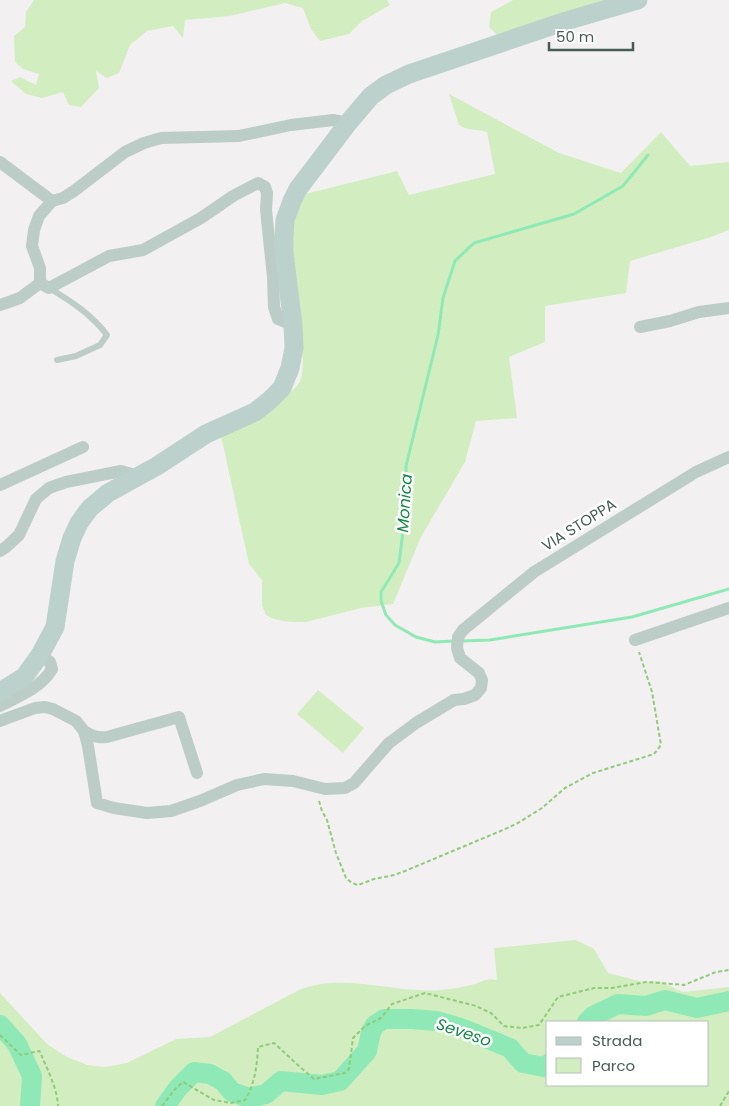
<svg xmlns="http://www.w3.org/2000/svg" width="729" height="1106" font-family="Poppins,sans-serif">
	<rect width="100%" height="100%" fill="#f2f0f1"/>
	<g fill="#d2eec0" fill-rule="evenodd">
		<path d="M34,0h353l3,5 -28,16 -13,13 -29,7 -9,-12 -8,-21 -18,-5 -55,13 -45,4 -2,18 -10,-12 -26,5 -17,14 -11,28 -12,5 -11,-7 3,17 -18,19 -12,-2 -6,-13 -21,6 -16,-4 -15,-13 9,-4 16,8 3,-11 -16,-5 -8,-7 -1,-26 11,-9 1,-15z"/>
		<path d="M513,0h106l-120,37 -10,-10 2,-15z"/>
		<path d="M449,94l110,59 62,20 40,-41 29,34 39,-4v68l-18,7 -81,24 -4,32 -81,13v36l-36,15 8,61 -41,3 -11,41 -44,75 -28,67 -32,4 -55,14c-13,0 -30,0 -40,-7l-4,-10v-25l-13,-16 -29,-133 66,-35c16,-13 16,-16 17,-36l-13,-118 4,-28 7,-19 96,-24 12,24 86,-21 -8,-42c-10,-3 -19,-1 -28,-7z"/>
		<path d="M318,690l46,38 -21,25 -46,-39z"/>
		<path d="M576,940l18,9 14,24 35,9 16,-1 24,11 46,-5v119h-729v-113l47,51 20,13 13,5 7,3 18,2 22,-4 49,-24 34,-2 89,-47c47,-18 94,4 142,0 12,-1 23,-3 34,-6 9,-3 12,-6 22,-4l-3,-32zM548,1022h160v63h-160z"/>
	</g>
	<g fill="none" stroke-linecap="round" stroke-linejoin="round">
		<g stroke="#8fe9b6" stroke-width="3">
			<path d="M454,641l-19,1 -19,-5 -21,-12 -9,-10 -5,-14v-9l18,-29 8,-63 -1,-34 32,-131 5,-37 12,-37 19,-18 100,-29 49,-28 25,-31"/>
			<path d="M460,641l30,-1 142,-23 97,-28"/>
		</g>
		<g stroke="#8fe9b6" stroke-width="20">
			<path d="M587,1022l6,-6 25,-12 28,2 19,-6 32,8 32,-7"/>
			<path d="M0,1025l17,19 15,32 -2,30"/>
			<path d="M165,1106l13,-18 16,-16 16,2 13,7 9,11 17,6 17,-4 15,-13 41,4 18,-4 27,-30 4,-19 4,-7 9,-6h27l26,2 24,7 49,20 13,15 21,4 4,-3"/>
		</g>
		<g stroke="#8fcb79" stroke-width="2" stroke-dasharray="4 2.5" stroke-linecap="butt">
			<path d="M319,801l3,10 5,9 9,33 10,25 6,5 6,2 16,-6 20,-4 11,-4 98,-41 15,-7 24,-15 23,-20 28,-15 61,-19 7,-9 -9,-53 -13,-40"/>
			<path d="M0,1035l21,20 18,-4 1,1c7,17 17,35 18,54"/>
			<path d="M162,1106l14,-18 7,-6 31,18 17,3 14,-3c10,-17 12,-34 13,-53l16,-4 26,24 14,12 31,-6 4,-4 4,-31 12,-12 16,-8 11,-14 33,-11 51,13 15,7 13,13 18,2 17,-3 19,-28 36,-9h18l34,-6 38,3 32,-13 13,-2"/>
			<path d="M720,1106l9,-15"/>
		</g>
		<path stroke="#bcccc6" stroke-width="6" d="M49,288c22,13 43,27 58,47l-7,10 -24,11 -19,4"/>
		<g stroke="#bcccc6" stroke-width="12">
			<path d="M0,162l52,39"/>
			<path d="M40,283l9,5 60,-32 34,-6 58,-32 32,-22 25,-13 7,4 2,6 -1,17 7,67 1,30 4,12 15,6"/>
			<path d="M0,305l20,-7 20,-15v-15l-8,-22 2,-16 5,-14 13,-15 11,-3 11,-7 51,-39 19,-9 17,-5 78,-2 52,-11 42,-5 15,3"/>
			<path d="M640,327l30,-6 29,-9 30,-4"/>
			<path d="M0,485l83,-38"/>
			<path d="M0,551l6,-4 13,-12 17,-36 13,-11 17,-6 55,-11 17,5"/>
			<path d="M635,640l94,-32"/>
			<path d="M0,706c18,-9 42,-19 52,-37l-2,-7 -10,-7"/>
			<path d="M0,721l35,-13 10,-1 8,2 23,12 8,10 4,15 9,57 17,5 33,5 24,-2 29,-10 37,-16 27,-6 29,2 32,8 20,-1 9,-5 35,-40 27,-20 38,-23 10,-1 11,-4 6,-7 1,-8 -3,-7 -19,-15 -3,-10 1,-11 5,-7 71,-58 162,-100 33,-15"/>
			<path d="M84,731c8,5 13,7 23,6l72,-20 18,56"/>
		</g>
		<path stroke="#bcd1cb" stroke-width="19" d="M0,692l24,-15 16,-22 15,-28 10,-66 7,-23 7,-15 11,-15 18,-15 49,-27 49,-32 49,-22 15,-12 12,-12 8,-20 4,-20 -1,-23 -9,-72v-16l1,-17 7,-19 6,-12 50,-66 23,-27 15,-11 23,-11 157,-53 72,-21"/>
	</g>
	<g text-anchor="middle" stroke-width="5" stroke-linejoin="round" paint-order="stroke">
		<g font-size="15" fill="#485c56" stroke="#fff">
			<text transform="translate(579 525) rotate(-32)" y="5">VIA STOPPA</text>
		</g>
		<g font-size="16" font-style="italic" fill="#128846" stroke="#fff">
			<text transform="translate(404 503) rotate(-86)" y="6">Monica</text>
			<text transform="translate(464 1032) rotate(19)" y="6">Seveso</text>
		</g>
	</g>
	<rect x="546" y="1021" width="162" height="65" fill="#ffffff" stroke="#b6bebb"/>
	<rect x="556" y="1037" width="25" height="8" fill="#bcd1cb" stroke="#b6bebb"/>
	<text x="592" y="1046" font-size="15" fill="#485c56">Strada</text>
	<rect x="556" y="1058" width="25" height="15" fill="#d2eec0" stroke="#b6bebb"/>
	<text x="592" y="1071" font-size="15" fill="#485c56">Parco</text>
	<path d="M549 42v8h84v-8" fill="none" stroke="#485c56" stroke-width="2.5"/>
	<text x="556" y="42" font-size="15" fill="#485c56" stroke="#ffffff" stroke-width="4" paint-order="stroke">50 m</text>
</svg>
